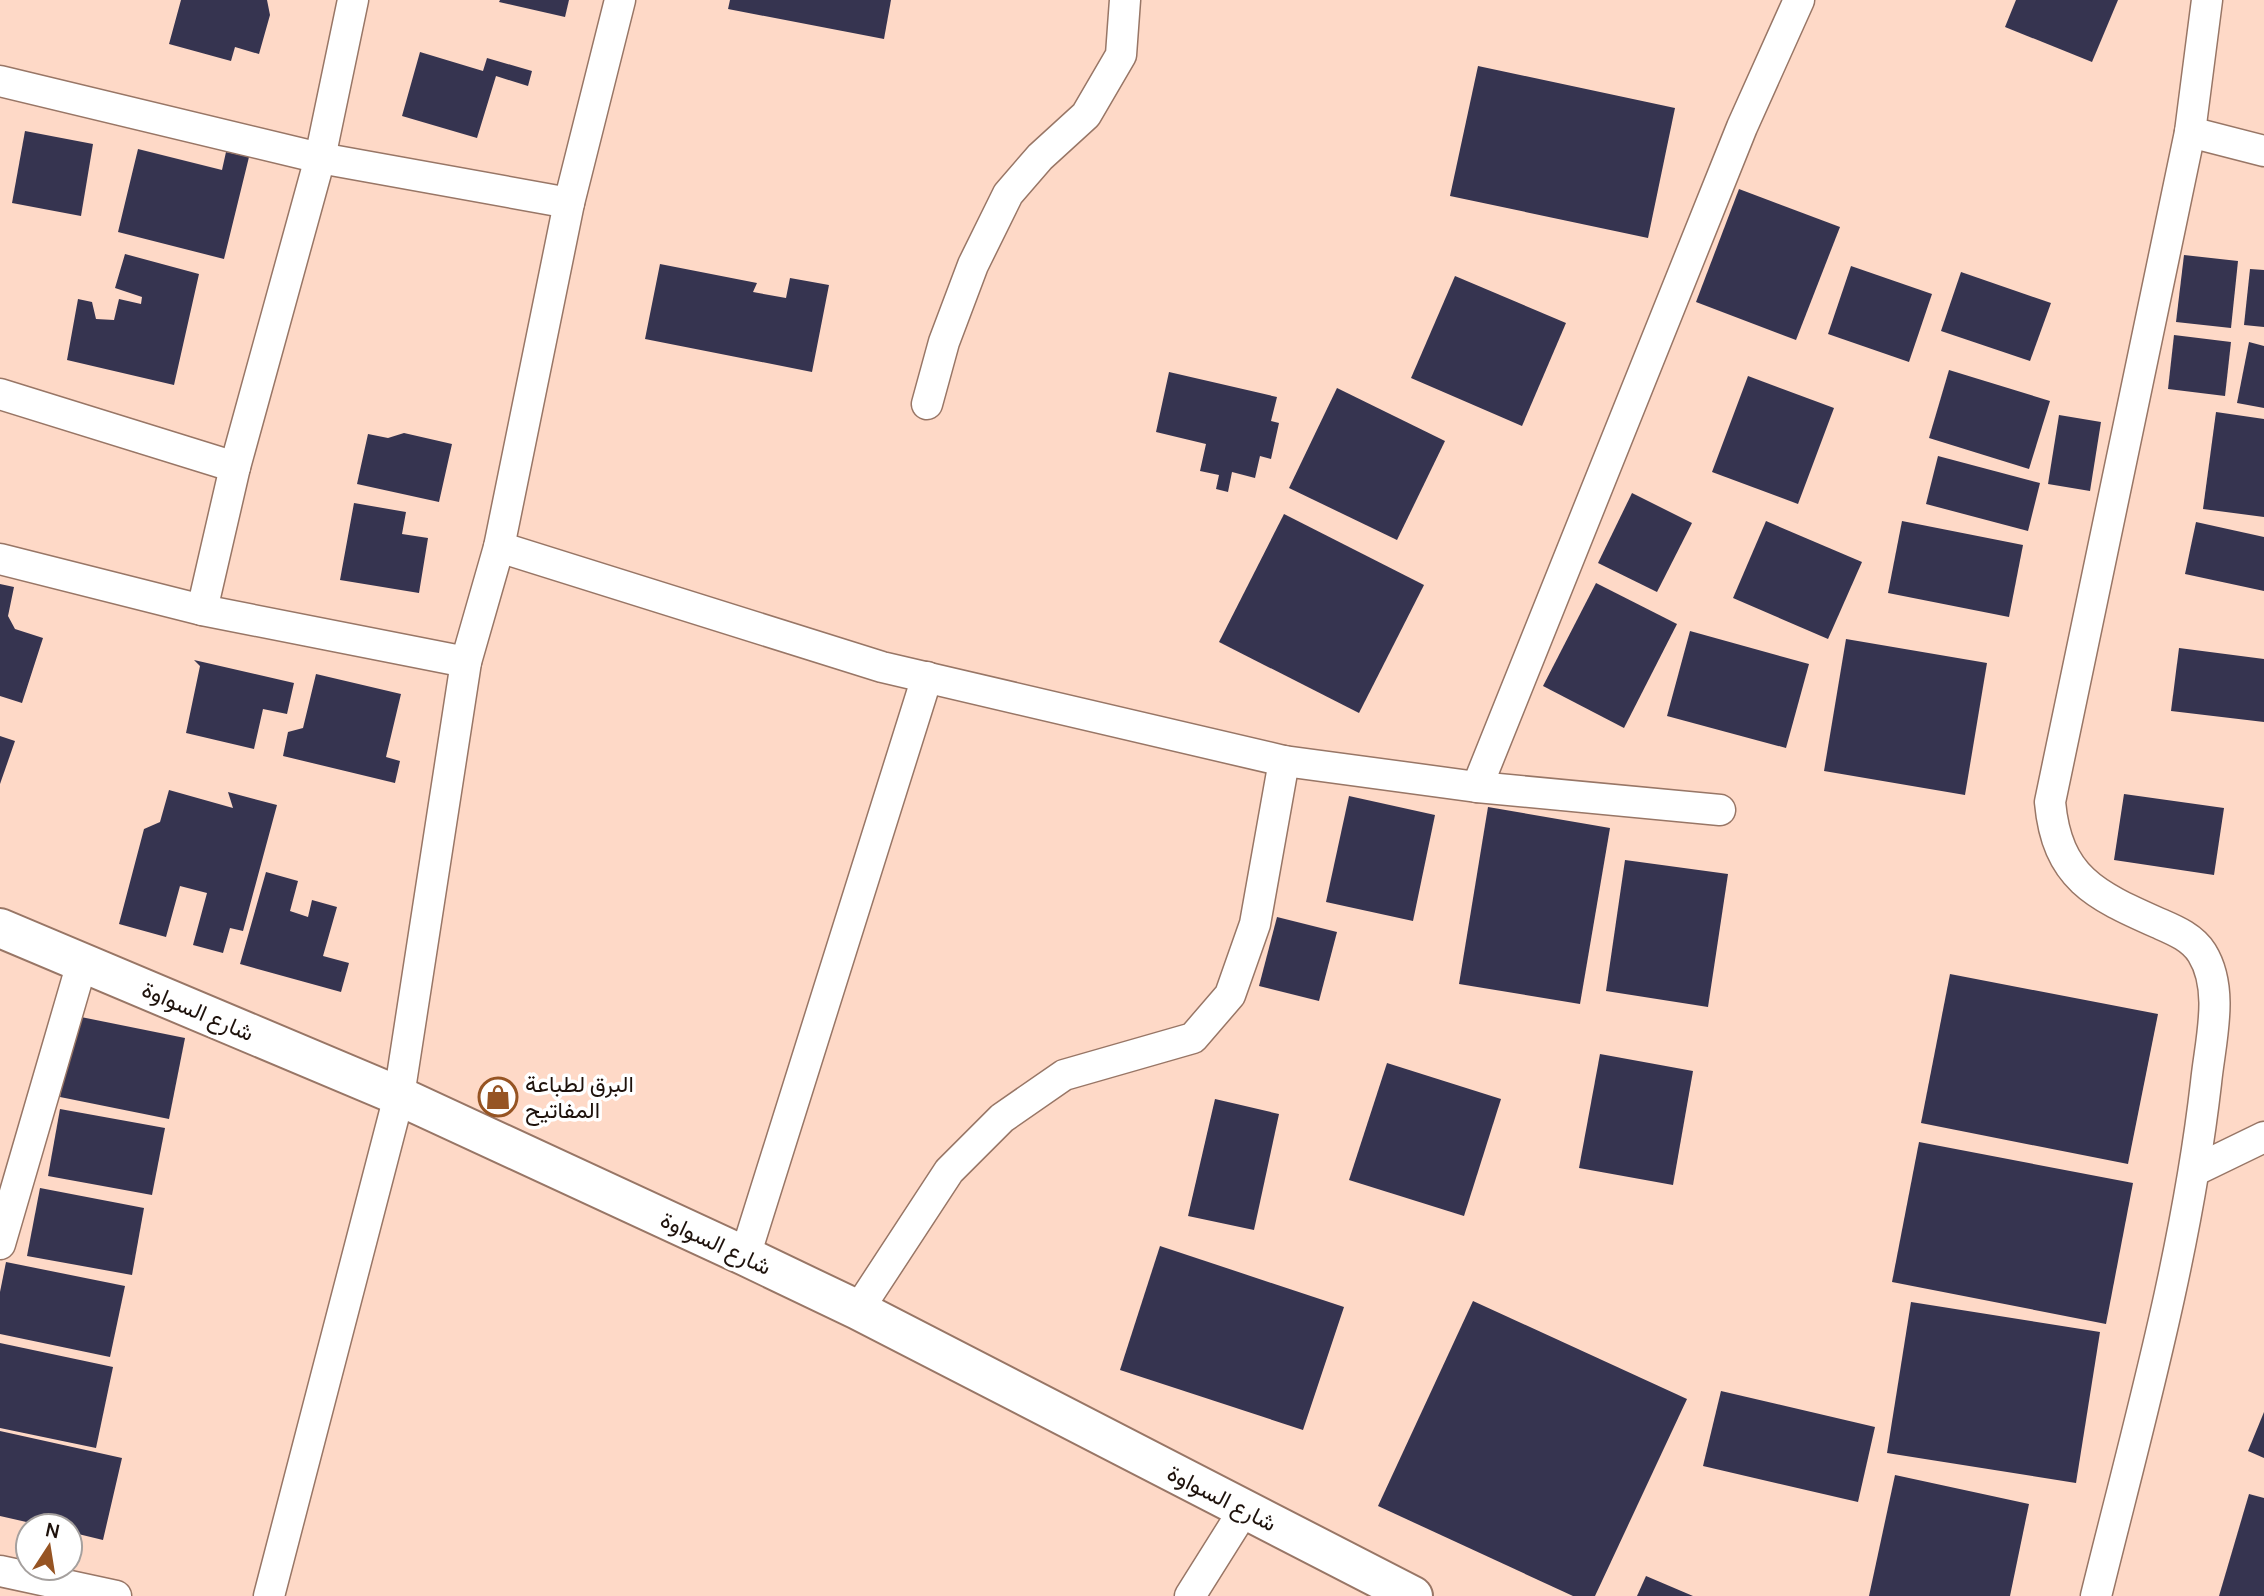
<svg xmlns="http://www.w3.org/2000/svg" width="2264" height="1596" font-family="Manrope,Vazirmatn,sans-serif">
	<rect width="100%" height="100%" fill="#fed9c7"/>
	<g fill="#363450">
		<path d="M181,0h86l3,15 -11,39 -24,-7 -4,14 -62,-17z"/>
		<path d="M500,0h69l-4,17 -66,-15z"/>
		<path d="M730,0h161l-7,39 -156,-30z"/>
		<path d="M2016,0h102l-26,62 -87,-35z"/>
		<path d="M420,52l63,19 4,-13 45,13 -4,15 -32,-10 -19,62 -75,-22z"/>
		<path d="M1478,66l197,42 -27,130 -198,-42z"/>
		<path d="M25,131l68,13 -12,72 -69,-13z"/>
		<path d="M138,149l84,21 4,-18 23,5 -25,102 -106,-27z"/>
		<path d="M1739,189l101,38 -44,113 -100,-38z"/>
		<path d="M125,254l74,20 -25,111 -107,-25 11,-61 14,3 4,17 18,1 5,-21 22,5 1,-7 -27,-9z"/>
		<path d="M2184,255l54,6 -7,67 -55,-6z"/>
		<path d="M660,264l97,19 -4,9 33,6 4,-20 39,7 -17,87 -167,-33z"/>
		<path d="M1851,266l81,28 -23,68 -81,-28z"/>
		<path d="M2250,269l14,1v57l-20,-2z"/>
		<path d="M1961,272l90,31 -21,58 -89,-30z"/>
		<path d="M1455,276l111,47 -44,103 -111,-48z"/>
		<path d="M2174,335l57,7 -6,54 -57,-7z"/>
		<path d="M2249,342l15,4v62l-27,-5z"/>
		<path d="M1949,370l101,31 -21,68 -100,-31z"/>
		<path d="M1169,372l108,25 -6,24 8,2 -8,36 -11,-3 -5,22 -23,-6 -4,20 -12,-3 3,-14 -19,-4 6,-27 -50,-12z"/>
		<path d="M1748,376l86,32 -36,96 -86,-32z"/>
		<path d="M1337,388l108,53 -48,99 -108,-52z"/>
		<path d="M2216,412l48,7v98l-61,-8z"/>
		<path d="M2059,415l42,7 -11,69 -42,-7z"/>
		<path d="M404,433l48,11 -13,58 -82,-18 11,-50 20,4z"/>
		<path d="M1938,456l102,27 -12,48 -102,-27z"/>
		<path d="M1632,493l60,30 -35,69 -59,-29z"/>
		<path d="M354,503l52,9 -4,22 26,4 -9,55 -79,-13z"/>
		<path d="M1284,514l140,71 -65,128 -140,-71z"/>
		<path d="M1766,521l96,41 -34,77 -95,-41z"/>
		<path d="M1902,521l121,24 -14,72 -121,-24z"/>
		<path d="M2196,522l68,15v54l-79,-17z"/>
		<path d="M1596,583l81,41 -53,104 -81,-42z"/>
		<path d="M0,584l14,3 -6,29 7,13 28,9 -21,65 -22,-7z"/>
		<path d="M1690,631l119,33 -23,84 -119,-32z"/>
		<path d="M1846,639l141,24 -22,132 -141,-24z"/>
		<path d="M2179,648l85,11v63l-93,-11z"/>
		<path d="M194,660l100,23 -7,31 -24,-5 -9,40 -68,-16 14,-67z"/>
		<path d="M316,674l85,20 -15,63 14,4 -5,22 -112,-27 5,-24 15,-4z"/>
		<path d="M0,736l15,5 -15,43z"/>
		<path d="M169,790l64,18 -5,-16 49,13 -34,126 -13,-3 -7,25 -30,-8 14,-52 -27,-7 -14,51 -47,-13 25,-95 16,-7z"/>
		<path d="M2124,794l100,14 -10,67 -100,-15z"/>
		<path d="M1349,796l86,19 -22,106 -87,-19z"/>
		<path d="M1488,807l122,21 -30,176 -121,-20z"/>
		<path d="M1625,860l103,14 -20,133 -102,-16z"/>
		<path d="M266,872l32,9 -8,30 18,6 4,-17 25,7 -14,49 26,7 -8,29 -101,-28z"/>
		<path d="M1277,917l60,15 -18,69 -60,-15z"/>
		<path d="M1950,974l208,40 -30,150 -207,-41z"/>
		<path d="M76,1016l109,22 -16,81 -109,-22z"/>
		<path d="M1600,1054l93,17 -20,114 -94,-17z"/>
		<path d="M1387,1063l114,36 -37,117 -115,-36z"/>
		<path d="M1215,1099l64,15 -25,116 -66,-14z"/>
		<path d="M60,1109l105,19 -13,67 -104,-19z"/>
		<path d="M1919,1142l214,41 -27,141 -214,-42z"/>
		<path d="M40,1188l104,20 -12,67 -105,-19z"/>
		<path d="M1160,1246l184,61 -41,123 -183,-60z"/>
		<path d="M6,1262l119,24 -15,71 -110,-23v-42z"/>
		<path d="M1473,1301l214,98 -92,197h-22l-195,-90z"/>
		<path d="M1911,1302l189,30 -24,151 -189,-30z"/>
		<path d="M0,1343l113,24 -17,81 -96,-20z"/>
		<path d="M1721,1391l154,36 -17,75 -155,-36z"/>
		<path d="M2264,1412v46l-16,-7z"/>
		<path d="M0,1431l122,27 -19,82 -33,-8v-6h-26l-44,-10z"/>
		<path d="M1895,1475l134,29 -19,92h-141z"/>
		<path d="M2249,1494l15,4v98h-45z"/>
		<path d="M1646,1576l47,20h-56z"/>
	</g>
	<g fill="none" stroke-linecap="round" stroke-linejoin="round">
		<defs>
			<g id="street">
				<path d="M0,81l320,77 249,45"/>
				<path d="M2190,132l74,19"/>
				<path d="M0,394l235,73"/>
				<path d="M927,404l17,-62 29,-77 35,-71 32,-37 46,-42 35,-60 4,-55"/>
				<path d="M499,547l383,120 402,94 193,26 243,23"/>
				<path d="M0,559l202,51 264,52"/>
				<path d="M202,610l33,-143 85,-309 33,-158"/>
				<path d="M1477,787l265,-660 57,-127"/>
				<path d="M2196,1170l68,-33"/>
				<path d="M0,1244l82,-281"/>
				<path d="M745,1256l182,-579"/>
				<path d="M858,1310l91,-139 53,-53 62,-43 129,-37 37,-43 25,-71 29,-163"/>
				<path d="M0,1571l116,25"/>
				<path d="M269,1596l130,-500 67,-434 33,-115 70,-344 51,-203"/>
				<path d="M1190,1596l54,-86"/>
				<path d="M2096,1596c42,-170 90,-339 110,-513 4,-41 19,-93 -4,-130 -10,-16 -28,-23 -44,-30 -63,-28 -101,-45 -108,-121l140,-670 17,-132"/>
			</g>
			<path id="secondary" d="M0,928l399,168 346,160 113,54 555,286"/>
		</defs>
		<use href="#street" stroke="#987666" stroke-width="33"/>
		<use href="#secondary" stroke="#987666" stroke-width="42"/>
		<use href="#street" stroke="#fff" stroke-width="30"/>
		<use href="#secondary" stroke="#fff" stroke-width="38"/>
	</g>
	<defs>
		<symbol id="shop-ring" viewBox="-11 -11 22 22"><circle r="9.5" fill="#fff" stroke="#965423" stroke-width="1.5"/><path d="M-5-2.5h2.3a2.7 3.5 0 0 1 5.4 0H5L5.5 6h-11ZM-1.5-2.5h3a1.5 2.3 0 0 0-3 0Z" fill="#965423"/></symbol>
	</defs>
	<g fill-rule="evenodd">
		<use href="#shop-ring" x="476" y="1075" width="44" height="44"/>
	</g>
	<g text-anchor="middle" stroke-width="7" stroke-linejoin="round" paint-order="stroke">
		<g font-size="23" fill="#1e120c" stroke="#fff">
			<text transform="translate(198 1011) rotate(23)" y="8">شارع السواوة</text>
			<text transform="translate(716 1243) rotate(25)" y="8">شارع السواوة</text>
			<text transform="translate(1222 1498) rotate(27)" y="8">شارع السواوة</text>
		</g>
		<g font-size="23" fill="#1e120c" stroke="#fff" text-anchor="start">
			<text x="525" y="1092">البرق لطباعة<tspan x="525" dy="26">المفاتيح</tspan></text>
		</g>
	</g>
	<g transform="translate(49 1547) rotate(12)"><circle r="33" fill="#ffffff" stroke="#a5a09e" stroke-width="2"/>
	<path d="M0-5L12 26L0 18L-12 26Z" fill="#965423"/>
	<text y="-10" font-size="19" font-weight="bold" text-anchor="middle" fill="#1e120c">N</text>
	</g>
</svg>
